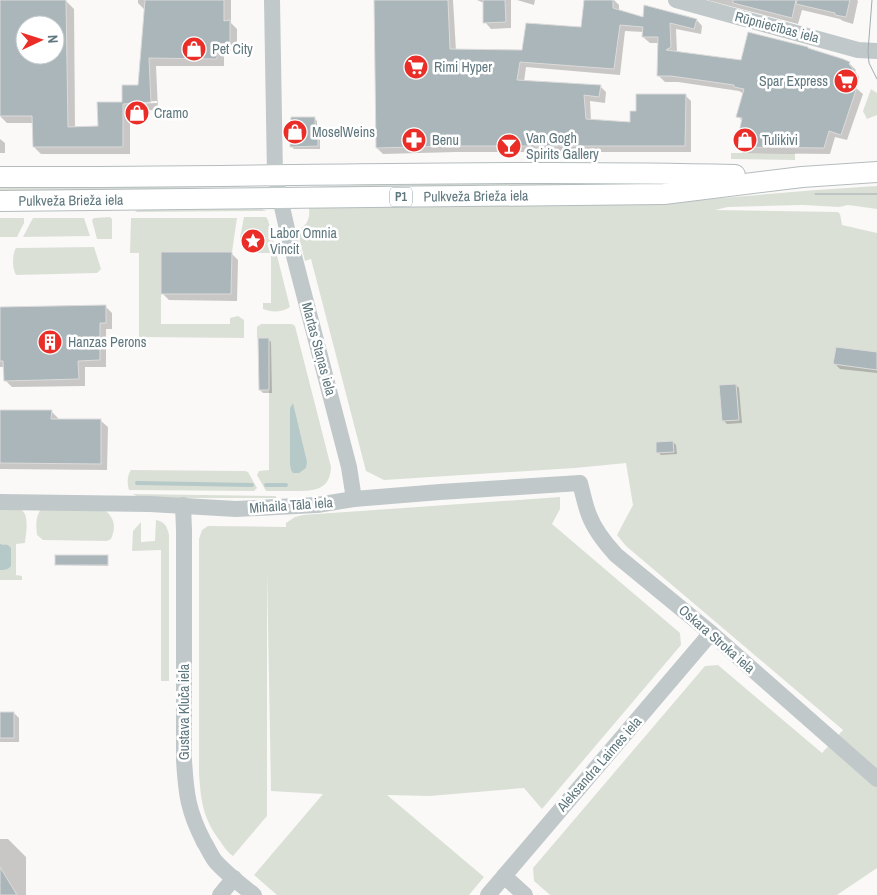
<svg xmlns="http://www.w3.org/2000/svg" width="877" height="895" font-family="'Archivo Narrow',sans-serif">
	<rect width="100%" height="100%" fill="#faf9f8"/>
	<g fill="#dbe0d7">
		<path d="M871,89l6,4v22l-10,4 -4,-8z"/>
		<path d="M731,153h64v7l-64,-1z"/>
		<path d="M656,181l-1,3 -349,7v-4c117,-5 233,-5 350,-6z"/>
		<path d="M106,185l135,1 -4,1 -64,1 -35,4 -138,1v-6z"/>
		<path d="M877,186v23l-29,-4 -9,2 -36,-2 -75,2 -13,3 123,2 2,2 2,11 35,8v635l-40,27h-287l-16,-14 -1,-13 172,-202 13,-1 104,88 21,-23 -217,-184 -9,-11 16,-30 -7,-42 -51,5 -191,12 -18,-9 -55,-212 -6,2 -8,-31c11,-4 13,-12 12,-23l353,-4 154,-13z"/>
		<path d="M256,207l11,4 -132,1 4,-3z"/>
		<path d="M110,217l2,2v20h-15l-5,-19 2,-2z"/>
		<path d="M244,217h22l2,3 22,87c-7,5 -18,6 -27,2v-6h8v-50h-16l1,-22h-5l-1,8 -10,-1z"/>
		<path d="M0,218h24v5l-7,14h-17z"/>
		<path d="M33,218h51l6,18 -67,1z"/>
		<path d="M131,218h106l-5,34h-71v72h69v-6l8,-2 6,4v18l-105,-1v-84h-9z"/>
		<path d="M94,247l7,22 -4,4 -81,2c-4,-6 -4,-21 0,-27z"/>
		<path d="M261,324h31l3,2 36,141c-1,24 -18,24 -37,24 -10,0 -19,0 -28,0l-9,-16 2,-4 10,-1v-132h-12v-11z"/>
		<path d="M131,470l114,1 3,1 9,16 -3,3 -125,-1c-2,-6 -2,-15 2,-20z"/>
		<path d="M133,494l143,2v2h-136z"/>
		<path d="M560,497v12l-8,15 128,109 1,12 -139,164 -18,-21 -94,8 -43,-1 97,82 -15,18h-192l-23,-20 69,-81 -52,-3 -4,-220v245l-34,40c-6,-4 -9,-9 -13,-15 -17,-23 -19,-39 -21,-67v-235l3,-9 6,-4 78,1v-4l9,-6 8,-2z"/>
		<path d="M0,507c6,0 15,-1 20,2 10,4 6,25 5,34l-9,1v31l6,1v4h-22v-10h6l-2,-26h-4z"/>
		<path d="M42,508l64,3c9,8 10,17 5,28l-4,2 -64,-1 -6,-5c-1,-10 -2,-19 5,-27z"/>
		<path d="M156,520c9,2 11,6 13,15v146h-8v-131l-29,1 1,-20 8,-9v20l14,-1z"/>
	</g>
	<g fill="#b6c9c9">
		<path d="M293,403l14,59 -1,6 -7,5h-6l-2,-3 -1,-5v-57z"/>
		<path d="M0,544l8,1 3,3v18c-3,4 -6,4 -11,4z"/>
	</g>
	<g fill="#0003" fill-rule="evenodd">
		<path d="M0,0l66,1 8,8 1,119h24l40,-42 6,-76 -7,-7v-3h93v23l6,6v22h-13v15h-68l2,44 -28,1v43h-89l-7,-7v-24h-27l-7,-7zM25,25h30v30h-30zM157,101v2l-28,1v-2z"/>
		<path d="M375,0h78l3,51h67l59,-22 3,-29h29l5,5v6l26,7 51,1 6,7 -1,8 -25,-5 1,24 65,9 107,1 7,7 -1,1 4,6 -3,11 7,6 -16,46 -12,-3 -5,17 -87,-1 -6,-6 5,-26 -4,-5 6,-22 -5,-3 -61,-9h-13l-6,-6v-33h-9l-7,-6 1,-5 -19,-1 -5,44 -94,-8 -2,15 76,4 6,6 -1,11 -15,-2 1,20 40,2 6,-11 48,-17 6,6v51h-235l-73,2 -6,-6z"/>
		<path d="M477,0h34v28l-20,1 -6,-7 -1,-19z"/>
		<path d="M517,0h18l-1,5z"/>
		<path d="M707,0h150l1,1 -5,23 -10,-3 -3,-2 -38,-9 -4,14z"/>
		<path d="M314,118l3,3v11l3,2v15h-26l-3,-3z"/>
		<path d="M0,139l5,4v10h-5z"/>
		<path d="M231,253l7,7 -1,41 -68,-1 -7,-7z"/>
		<path d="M105,306l7,7v16h-6v38h-21v19l-73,1 -7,-7v-13h-5v-59z"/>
		<path d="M268,339l3,3 1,51h-9l-3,-3z"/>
		<path d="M877,354v19l-37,-4 -5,-5z"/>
		<path d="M736,385l3,3 3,35 -15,1 -3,-3 -3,-35z"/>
		<path d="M0,411h51l7,7v2l43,1 7,6 -1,43 -107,-1z"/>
		<path d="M673,442l3,3 1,9 -16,1 -3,-3z"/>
		<path d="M107,556l1,2v8l-50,-1 -1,-1z"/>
		<path d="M0,713h14l5,5v24h-19z"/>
		<path d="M0,839h8l18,18v38h-26z"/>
	</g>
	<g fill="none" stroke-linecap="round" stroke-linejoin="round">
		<g stroke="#b6c9c9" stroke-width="4">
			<path d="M137,483l115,2"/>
			<path d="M266,485h20"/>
		</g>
	</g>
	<g fill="#aab6ba" stroke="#dcdbda" fill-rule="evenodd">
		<path d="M0,0h66l2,127 30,-1 -1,-24h25v-17h16l7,-85h79v21l6,-1v23l-13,1v15l-68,-1 2,44 -28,2v43h-90l-1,-31h-32zM25,25h30v30h-30z"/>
		<path d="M374,0h74l2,49 72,1 4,-27 55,4 3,-27h29v8l30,9 1,-12 53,14 -3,10 -24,-6 1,24 -5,3 75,10 7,-28 60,15v1l35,11 7,3 -1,2 4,5 -3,15 7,3 -16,48 -12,-4 -5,17 -88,-1 6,-29 -6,-1 8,-28 -10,-2v-2l-63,-9h-14l1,-39h-16l1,-10 -23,-2 -6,44 -94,-7 -3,18 84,5 -2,12 -15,-2 2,24 44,3v-11h6v-17h50l-1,52h-236l-73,2z"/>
		<path d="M483,0h22l1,22 -23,1z"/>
		<path d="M733,0h63l-4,18 -59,-15z"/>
		<path d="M797,0h53l-4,17 -11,-2v-2l-39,-9z"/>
		<path d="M291,117h24v13h3v16l-28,1z"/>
		<path d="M161,252h71l-1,42h-70z"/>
		<path d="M106,305v18h-6v37l-22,1 1,18 -75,2 -1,-20h-3v-54z"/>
		<path d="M258,338h11v52h-10z"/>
		<path d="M836,347l41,5v18l-44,-6z"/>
		<path d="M736,384l3,36 -17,1 -3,-36z"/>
		<path d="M0,410h52l-1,9h50v45l-101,-1z"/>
		<path d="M673,441l1,11 -18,1v-11z"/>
		<rect x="55" y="555" width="53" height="10"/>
		<rect x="0" y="712" width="14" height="26"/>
		<path d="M0,867l17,28h-17z"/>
	</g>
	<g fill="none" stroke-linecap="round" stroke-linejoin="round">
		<defs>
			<g id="major">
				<path d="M0,177c245,1 490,-8 735,-2"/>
				<path id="s1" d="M0,201l664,-7 138,-17 75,-5"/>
			</g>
		</defs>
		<use href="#major" stroke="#b4bcbe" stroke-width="22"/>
		<g stroke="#c1c8ca" stroke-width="16">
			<path d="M272,0l3,176 12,53 62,238 5,32"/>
			<path d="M676,0l182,50 19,1"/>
			<path d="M0,502l150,2 86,5 41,-2 40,-2 37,-6 86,-7 140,-9c3,11 5,22 9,32 6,16 16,28 27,40l95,78 166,146"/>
			<path d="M183,505l1,25v230c2,34 4,51 20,82 4,6 7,14 12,20 11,12 25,23 38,33"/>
			<path d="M504,876l21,19"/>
			<path d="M220,895l14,-17"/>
			<path d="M488,895l223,-262"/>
		</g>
		<use href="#major" stroke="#fff" stroke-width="20"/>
		<g stroke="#a0abaf" stroke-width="1">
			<path d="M872,0l-4,51 1,12 8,16"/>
			<path d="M815,194h62"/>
		</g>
	</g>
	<defs>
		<symbol id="shop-disc" viewBox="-11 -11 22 22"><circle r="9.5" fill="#ea2d27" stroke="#fff"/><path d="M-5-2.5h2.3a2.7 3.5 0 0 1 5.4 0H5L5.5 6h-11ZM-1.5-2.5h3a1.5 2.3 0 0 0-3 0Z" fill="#fff"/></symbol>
		<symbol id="supermarket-disc" viewBox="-11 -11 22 22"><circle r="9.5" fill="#ea2d27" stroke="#fff"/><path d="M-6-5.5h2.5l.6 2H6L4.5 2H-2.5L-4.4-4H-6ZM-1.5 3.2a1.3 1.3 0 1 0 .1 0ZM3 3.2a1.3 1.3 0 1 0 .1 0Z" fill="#fff"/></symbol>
		<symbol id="pharmacy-disc" viewBox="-11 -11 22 22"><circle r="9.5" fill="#ea2d27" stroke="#fff"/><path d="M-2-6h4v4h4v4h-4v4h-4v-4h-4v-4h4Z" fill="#fff"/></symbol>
		<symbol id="bar-disc" viewBox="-11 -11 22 22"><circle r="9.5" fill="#ea2d27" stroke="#fff"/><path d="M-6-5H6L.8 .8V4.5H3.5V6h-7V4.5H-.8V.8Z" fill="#fff"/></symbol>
		<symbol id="sight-disc" viewBox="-11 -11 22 22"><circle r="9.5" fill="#ea2d27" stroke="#fff"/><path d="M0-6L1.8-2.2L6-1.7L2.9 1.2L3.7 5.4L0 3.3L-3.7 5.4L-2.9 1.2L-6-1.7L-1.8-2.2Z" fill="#fff"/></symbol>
		<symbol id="building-disc" viewBox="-11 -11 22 22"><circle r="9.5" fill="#ea2d27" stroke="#fff"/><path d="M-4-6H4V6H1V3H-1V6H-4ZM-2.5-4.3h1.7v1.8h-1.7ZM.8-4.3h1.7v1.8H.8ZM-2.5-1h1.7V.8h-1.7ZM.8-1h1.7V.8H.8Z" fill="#fff"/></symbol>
	</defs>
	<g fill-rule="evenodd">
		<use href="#shop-disc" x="180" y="35" width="28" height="28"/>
		<use href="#supermarket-disc" x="402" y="53" width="28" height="28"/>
		<use href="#supermarket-disc" x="832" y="67" width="28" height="28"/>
		<use href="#shop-disc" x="123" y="99" width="28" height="28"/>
		<use href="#shop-disc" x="281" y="118" width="28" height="28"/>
		<use href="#pharmacy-disc" x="400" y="126" width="28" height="28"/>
		<use href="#shop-disc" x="731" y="126" width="28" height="28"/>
		<use href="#bar-disc" x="495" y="132" width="28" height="28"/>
		<use href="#sight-disc" x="239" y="227" width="28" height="28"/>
		<use href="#building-disc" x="36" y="328" width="28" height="28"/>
	</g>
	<g text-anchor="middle" stroke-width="5" stroke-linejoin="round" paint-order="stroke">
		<rect fill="#fff" stroke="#8fa0a5" stroke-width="1" x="390" y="187.5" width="22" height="19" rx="4"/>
		<g font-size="12" font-weight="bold" fill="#5f777e">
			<text x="401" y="201">P1</text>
		</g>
		<g font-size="14" fill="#5f777e" stroke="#fff">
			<text transform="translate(777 27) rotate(15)" y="5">Rūpniecības iela</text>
			<text dy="5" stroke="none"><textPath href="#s1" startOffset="476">Pulkveža Brieža iela</textPath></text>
			<text dy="5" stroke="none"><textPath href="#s1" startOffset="71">Pulkveža Brieža iela</textPath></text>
			<text transform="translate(319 349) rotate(75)" y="5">Martas Staņas iela</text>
			<text transform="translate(291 505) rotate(-4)" y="5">Mihaila Tāla iela</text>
			<text transform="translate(717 639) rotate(41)" y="5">Oskara Stroka iela</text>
			<text transform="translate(184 712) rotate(-90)" y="5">Gustava Kluča iela</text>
			<text transform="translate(599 764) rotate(-49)" y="5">Aleksandra Laimes iela</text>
		</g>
		<g font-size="14" fill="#5f777e" stroke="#fff" text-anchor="start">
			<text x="212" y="54">Pet City</text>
			<text x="434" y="72">Rimi Hyper</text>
			<text x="828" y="86" text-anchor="end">Spar Express</text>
			<text x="154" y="118">Cramo</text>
			<text x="312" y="137">MoselWeins</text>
			<text x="526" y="143">Van Gogh<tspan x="526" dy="16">Spirits Gallery</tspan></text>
			<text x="432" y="145">Benu</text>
			<text x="762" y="145">Tulikivi</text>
			<text x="270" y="238">Labor Omnia<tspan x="270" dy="16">Vincit</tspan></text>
			<text x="68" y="347">Hanzas Perons</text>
		</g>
	</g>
	<g transform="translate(40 40) rotate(86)"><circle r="24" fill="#ffffff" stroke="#bfc9cb"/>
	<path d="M0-4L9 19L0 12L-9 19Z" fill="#ea2d27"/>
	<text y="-8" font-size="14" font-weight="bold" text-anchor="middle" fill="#5f777e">N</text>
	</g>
</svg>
